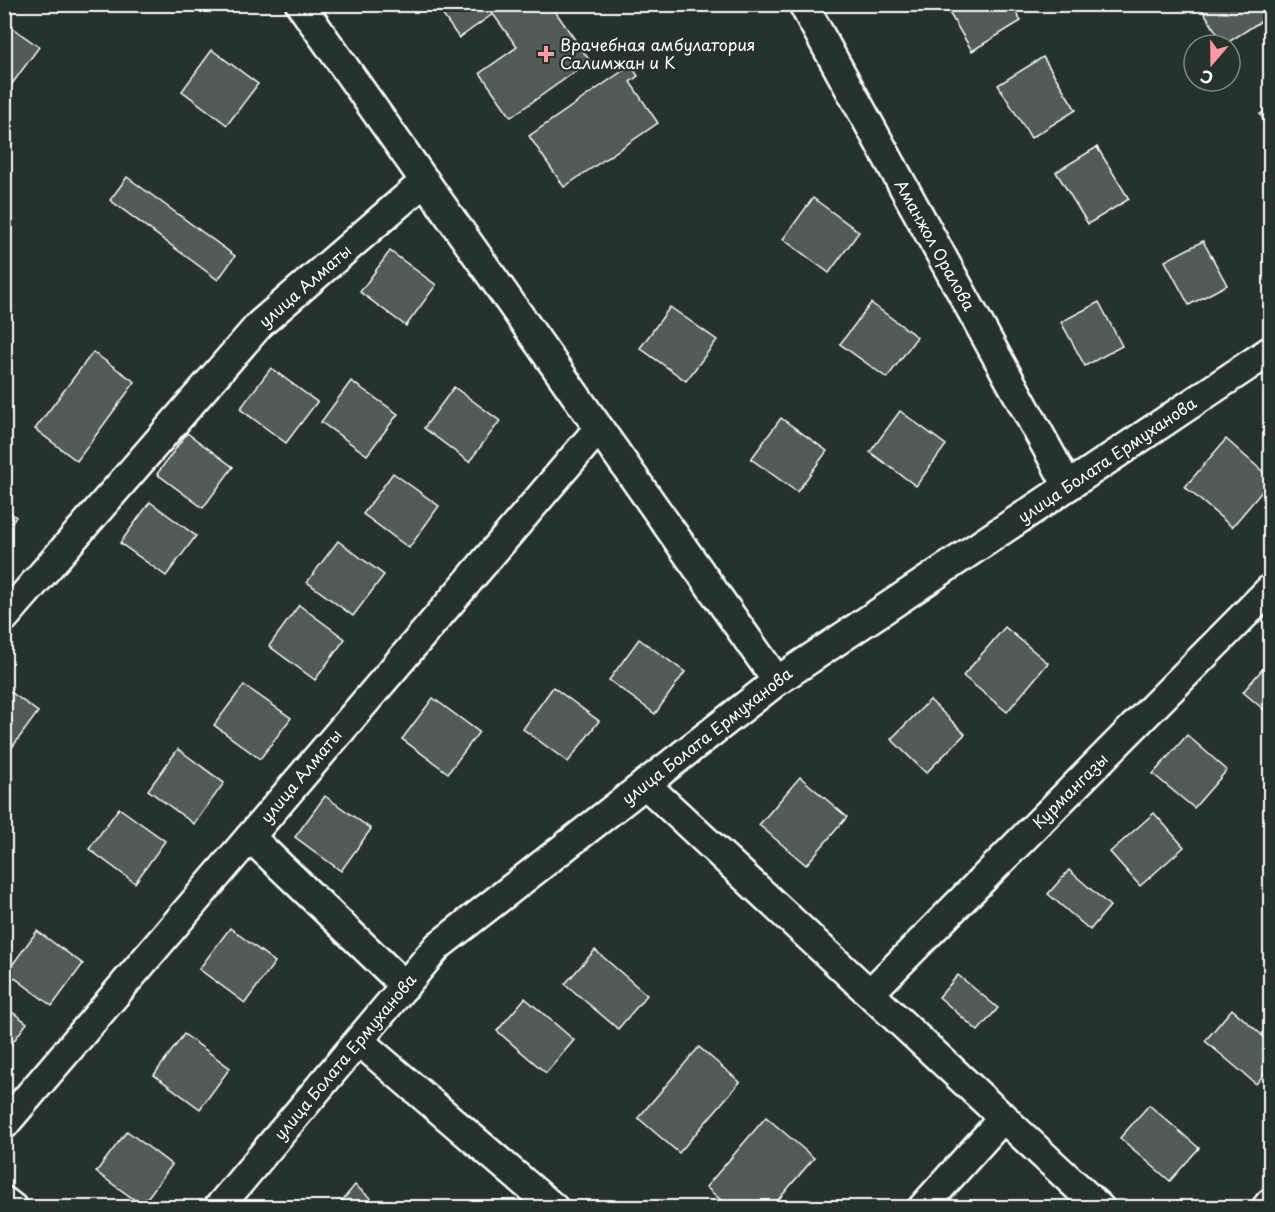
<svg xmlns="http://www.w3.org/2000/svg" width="1275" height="1212" font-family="'Playpen Sans',sans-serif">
	<rect width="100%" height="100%" fill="#26332d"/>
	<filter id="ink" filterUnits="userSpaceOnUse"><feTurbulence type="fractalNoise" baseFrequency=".0167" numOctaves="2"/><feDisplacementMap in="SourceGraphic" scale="12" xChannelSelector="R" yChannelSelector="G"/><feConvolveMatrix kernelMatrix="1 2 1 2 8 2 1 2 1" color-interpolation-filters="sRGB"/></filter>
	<g filter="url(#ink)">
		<g fill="#515c57" stroke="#fff" stroke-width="1.5">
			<path d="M435,4h115l40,57 -79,56 -31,-44 37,-26 -24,-33 -34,24z"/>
			<path d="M954,4h57l10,17 -49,30 -25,-42z"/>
			<path d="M1199,4h59l8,14 -42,27z"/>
			<path d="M4,22l35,25 -30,41 -5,-3z"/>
			<path d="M212,50l46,34 -31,41 -45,-34z"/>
			<path d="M1043,57l33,53 -45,28 -33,-53z"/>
			<path d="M631,65l7,11 -8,6 28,41 -94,64 -35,-51z"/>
			<path d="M1270,108v23l-10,-17z"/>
			<path d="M1097,147l32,52 -41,25 -32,-52z"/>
			<path d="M127,177l108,79 -17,24 -108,-80z"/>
			<path d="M813,198l46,34 -30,41 -46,-34z"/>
			<path d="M1203,241l24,44 -38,20 -24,-44z"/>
			<path d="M390,251l46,34 -30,41 -46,-34z"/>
			<path d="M1099,302l23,44 -37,20 -24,-44z"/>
			<path d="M871,303l46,34 -30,41 -47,-34z"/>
			<path d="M670,307l47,33 -31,41 -46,-33z"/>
			<path d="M93,352l42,30 -58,79 -42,-32z"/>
			<path d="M271,368l46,34 -31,41 -46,-34z"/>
			<path d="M351,381l47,33 -31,41 -46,-33z"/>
			<path d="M454,387l46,34 -31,41 -45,-34z"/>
			<path d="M900,411l46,34 -30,41 -46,-34z"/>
			<path d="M781,418l46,33 -30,41 -46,-33z"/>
			<path d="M187,433l46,34 -30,41 -46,-34z"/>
			<path d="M1226,439l44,39v4l-38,45 -47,-40z"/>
			<path d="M393,473l46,33 -30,42 -46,-34z"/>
			<path d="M150,502l46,34 -30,40 -46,-33z"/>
			<path d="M4,508l12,9 -12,15z"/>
			<path d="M338,541l46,34 -31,41 -46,-34z"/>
			<path d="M299,605l46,34 -30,41 -46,-34z"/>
			<path d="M1005,627l43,36 -41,49 -44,-36z"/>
			<path d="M639,639l46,33 -30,42 -46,-34z"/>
			<path d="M1270,660v55l-27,-23z"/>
			<path d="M244,685l47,33 -31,41 -46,-34z"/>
			<path d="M4,687l34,25 -30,41 -4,-3z"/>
			<path d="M553,687l46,34 -31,41 -45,-33z"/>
			<path d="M433,698l46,34 -31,41 -46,-34z"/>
			<path d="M930,700l35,34 -39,39 -35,-34z"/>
			<path d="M1187,735l40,35 -33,38 -41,-34z"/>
			<path d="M178,749l46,34 -30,41 -46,-34z"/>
			<path d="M800,777l47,40 -41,48 -47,-40z"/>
			<path d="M325,796l46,33 -30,42 -46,-34z"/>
			<path d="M119,808l46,33 -30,42 -46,-34z"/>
			<path d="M1154,813l30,34 -44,39 -30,-34z"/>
			<path d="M1069,870l41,36 -20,24 -42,-36z"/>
			<path d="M230,928l45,34 -30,41 -46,-34z"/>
			<path d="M37,931l46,33 -31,42 -45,-34z"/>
			<path d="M595,950l52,45 -29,34 -53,-45z"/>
			<path d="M958,975l40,33 -20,23 -39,-34z"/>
			<path d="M525,998l49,42 -28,33 -49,-42z"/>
			<path d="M4,1006l23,17 -23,31z"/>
			<path d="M1232,1009l38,33v25l-14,17 -51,-43z"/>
			<path d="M184,1034l46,34 -30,41 -46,-34z"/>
			<path d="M699,1047l41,35 -61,71 -41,-35z"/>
			<path d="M1149,1105l50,43 -29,33 -50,-43z"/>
			<path d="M766,1117l48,41 -43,50h-41l-24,-21z"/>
			<path d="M127,1131l45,34 -30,40 -46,-33z"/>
			<path d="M355,1185l27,23h-46z"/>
		</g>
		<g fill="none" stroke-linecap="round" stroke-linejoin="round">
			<defs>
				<g id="minor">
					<path d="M300,4l477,677"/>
					<path d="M803,4l265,482"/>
					<path d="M4,618l256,-294 165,-143"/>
					<path d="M645,784l455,424"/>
					<path d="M250,837l155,149"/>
					<path d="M870,993l400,-404"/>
					<path d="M359,1041l195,167"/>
					<path d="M4,1125l595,-697"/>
					<path d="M4,1201l9,7"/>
					<path d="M218,1208l220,-262 339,-265 493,-330"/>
					<path d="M922,1208l82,-91"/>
					<path d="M1266,1208l4,-5"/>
				</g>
			</defs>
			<use href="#minor" stroke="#fff" stroke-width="33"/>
			<use href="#minor" stroke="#26332d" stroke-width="28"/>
		</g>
	</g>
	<path fill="#ff9aa2" stroke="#26332d" stroke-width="2" d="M543 45h6v6h6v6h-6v6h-6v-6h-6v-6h6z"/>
	<g text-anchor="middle" stroke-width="4.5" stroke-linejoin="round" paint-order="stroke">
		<g font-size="16" fill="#fff" stroke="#26332d" text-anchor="start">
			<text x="560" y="51">Врачебная амбулатория<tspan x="560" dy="18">Салимжан и К</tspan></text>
		</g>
		<g font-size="16" fill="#fff" stroke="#26332d">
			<text transform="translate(935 245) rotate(61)" y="6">Аманжол Оралова</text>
			<text transform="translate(305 286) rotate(-41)" y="6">улица Алматы</text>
			<text transform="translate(1107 460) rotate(-34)" y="6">улица Болата Ермуханова</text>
			<text transform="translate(707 736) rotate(-38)" y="6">улица Болата Ермуханова</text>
			<text transform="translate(301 776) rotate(-50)" y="6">улица Алматы</text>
			<text transform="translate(1070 791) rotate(-45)" y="6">Курмангазы</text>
			<text transform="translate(345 1057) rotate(-50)" y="6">улица Болата Ермуханова</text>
		</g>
	</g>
	<rect width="1275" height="1212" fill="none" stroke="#26332d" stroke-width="24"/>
	<rect x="12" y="12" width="1251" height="1188" fill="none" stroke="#fff" stroke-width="2" filter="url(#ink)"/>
	<g transform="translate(1212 63) rotate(200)"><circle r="28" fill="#26332d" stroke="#7d8581" stroke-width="1.5"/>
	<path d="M0-4.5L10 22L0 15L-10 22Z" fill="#ff9aa2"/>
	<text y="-9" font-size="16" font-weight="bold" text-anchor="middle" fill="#ffffff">С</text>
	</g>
</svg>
